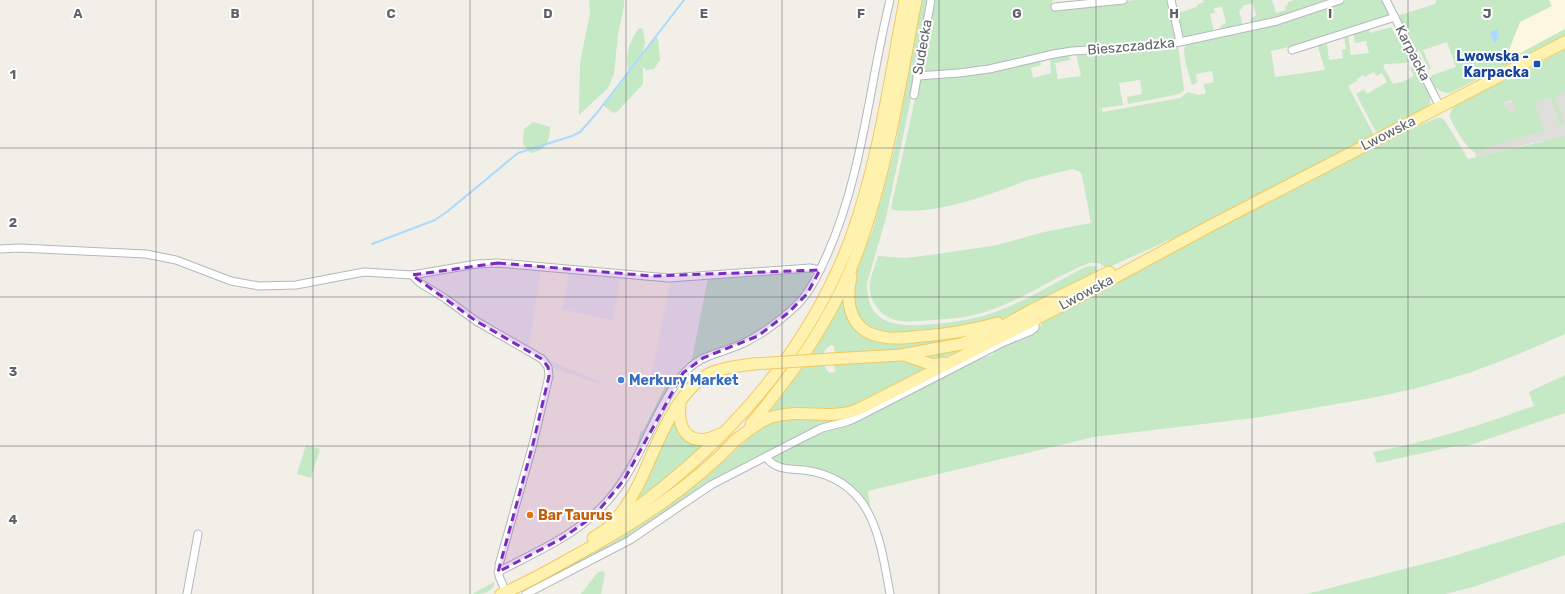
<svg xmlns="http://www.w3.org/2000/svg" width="1565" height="594" font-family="Rubik,sans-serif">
	<rect width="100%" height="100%" fill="#f1efe8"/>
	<g fill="#fef7e0">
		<path d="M1546,0h19v37l-59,31 -3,-2 -4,1 4,-42z"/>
		<path d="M541,271l28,2 -7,36 51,12 7,-42 50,4 -19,94h10l8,1 -26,53h-2l-4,15 -23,38 -20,26 -28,21 -67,35 55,-198 45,16 1,-5 -3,1 -38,-15 -30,-18z"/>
	</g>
	<path fill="#e0deda" d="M1565,88v48l-12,3 -21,4 -56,15 -8,-46z"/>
	<g fill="#c5e8c5" fill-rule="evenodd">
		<path d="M589,0h35v6l-6,28 -4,40 -6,14 -29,27 1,-52 10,-50z"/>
		<path d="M922,0h7l-12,69 -31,149 -19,65c-1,45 34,44 68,41 21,-2 42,-5 63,-13 30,-11 58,-29 87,-44l6,-1h4l3,6 -76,38 -35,14 -92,12 -24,-6 -16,-16 -4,-23 4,-16 18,-46 22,-82z"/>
		<path d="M933,0h121l-2,2 2,7 81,-9h34l9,37 -4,4 -53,6 -42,2 -17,2 -23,5 2,9 -10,3 2,10 18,-5 -1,-16 19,-3 1,6 -15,3 3,16 23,-3 -5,-23 67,-4 34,-5 1,1 6,45 -4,4 -52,10 -1,-7 15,-3 -2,-14 -21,3 4,22 -22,3 2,4 77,-14 8,-6 11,3 6,-1 1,-2 -3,-8 11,-2 -2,-11 -16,3 1,9 -5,2 -7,-24 -1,-13 4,-5 90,-20 69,-23h35l9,17 -102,30 -18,4 4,26 50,-7 -8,-26 3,-1 2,2 5,-1 2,16 14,-2 -1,-8 4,-1 -2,-13 4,-1 3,20 18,-2 -3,-12 -11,2 -2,-10 15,-5 2,5 21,-6 7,12 3,-1 11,22 -2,2 -1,-1 -4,2 -20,1 -2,2 10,18 9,-2 12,-6 -4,-8 2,-2h3l15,30v7l-3,5 -47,24h-4l-20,-38 8,-5 3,5 20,-12 -5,-9 -5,3 -3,-4 -10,5 -1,-2 -6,4v2l-9,5 25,47 -1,3 -3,2 -182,94 -80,36 -8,-5h-10c-33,13 -62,34 -96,46 -20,8 -41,10 -62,11 -21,2 -42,5 -55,-14 -5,-7 -7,-16 -6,-23 1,-9 6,-18 8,-27l27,2 33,-4 59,-9 47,-13 47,-9 -9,-48 -2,-3 -8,-3c-14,4 -30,7 -44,11 -11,4 -22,8 -32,12 -32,11 -68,22 -102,18l-3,-2 21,-95z"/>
		<path d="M1203,0h69l4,13 10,-3 -1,-4 3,-1v-3l6,-2h41l-54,18 -31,7 1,-7 5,-2 -3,-13 -11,3v3l-3,1 4,16 -25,6 4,-7 4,-2 -4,-16 -8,1 1,5 -5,1 4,18 -29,6 -4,-6 -5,-21 4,-1 1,2 16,-5v-2l7,-3z"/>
		<path d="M1436,0h113l3,6 -32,16 -11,28 4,7 52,-28v8l-59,31 -3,-2 -53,27c-8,0 -19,-6 -20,-14l2,-4 24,-8 -9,-25 -24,8 8,18 -2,2 -10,-20 -4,1 -18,-35 38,-12z"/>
		<path d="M639,28l4,1 2,15 -3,10 14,-18 2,3 2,21 -6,9 -8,1 -3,-3v17l-25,27 -5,2 -10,-8 26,-33c-5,-15 1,-32 10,-44z"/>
		<path d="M1565,49v43l-10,4 9,29h-4l-9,-28 -16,6 9,28 -58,16 1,3c-4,1 -8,3 -12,2 -7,-1 -24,-29 -25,-36 0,-5 3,-8 6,-11l49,-25h4zM1512,100l3,11 -5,3 -7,-11z"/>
		<path d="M1437,118h4l4,3 23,38 97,-23v198l-51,22 -45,17 -52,15 -45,10 -118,20 -160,19 -210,50 -16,4 3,23 -26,-31 -70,-20 -3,-7 36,-18 34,-13 135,-66 15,-4 8,-8 35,-14 7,-9 1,-4 35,-20 267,-138 56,-29z"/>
		<path d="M533,122l17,5c-1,16 -3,23 -20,26l-7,-9 1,-15z"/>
		<path d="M808,271l4,3 -1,8 -16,22 -45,34 -61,26 -53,86 5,-19h2l26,-52 -9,-3 -8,1 1,-3 21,4 18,-19 16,-81z"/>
		<path d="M845,294l-1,4 30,40 121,-12 -56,21 -104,8 -1,-9 -2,-1c-12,4 -12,20 -2,28l5,-1 -1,-8 65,-5 34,8 -79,41 -90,8c33,-37 58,-78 81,-122z"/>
		<path d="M975,344l-35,16 -6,1 -12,-6z"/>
		<path d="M1565,375v38l-98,33 -16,1 -74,16 -4,-11c56,-10 108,-27 161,-46l-5,-14z"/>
		<path d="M675,416l1,4 34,23 -80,64z"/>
		<path d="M854,417l-32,7 -22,10 -89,46 -13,11 -66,45 -108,56 -2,-1 -1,-2 133,-73 56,-42 52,-48 16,-7z"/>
		<path d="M306,445l14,4 -9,29 -14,-4z"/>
		<path d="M1565,522v33l-92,32 -28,7h-138l143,-37z"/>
		<path d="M602,571l3,2 -4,21h-20l16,-21z"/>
		<path d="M494,582v4c-7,8 -12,8 -22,8z"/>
	</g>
	<path fill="#aadaff" d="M1497,29l2,6 -3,7 -2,1 -4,-11z"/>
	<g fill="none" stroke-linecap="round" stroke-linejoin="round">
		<path stroke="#aadaff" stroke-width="2" d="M372,244l63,-24 13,-9 70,-58 54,-17 8,-4 16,-18 88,-114"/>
		<defs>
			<g id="minor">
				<path d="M1171,0l9,42"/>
				<path d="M1386,0l54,107"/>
				<path d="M1055,7l68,-7"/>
				<path d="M1292,50l103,-33"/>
				<path d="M917,76l42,-3 30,-4 65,-15 18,-3 74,-4 34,-5 97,-21 63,-21"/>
				<path d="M914,95l17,-95"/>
				<path d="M0,249l19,-1 127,6 30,6 55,21 28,5 37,-1 68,-13 48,3 65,-11 21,-1 171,15 141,-10 10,2"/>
				<path d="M412,275l8,8 26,16 30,22 66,38 6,8 1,9 -16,68 -34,121v11l5,12"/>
				<path d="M766,457c9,13 24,12 38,13 69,9 76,68 86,124"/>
				<path d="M498,572c57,-30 101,-46 134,-106 17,-30 28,-63 50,-90 17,-23 41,-22 64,-34 18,-9 36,-23 51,-37 14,-14 22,-33 30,-50 36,-81 42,-170 63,-255"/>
				<path d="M187,594l11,-60"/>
				<path d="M526,594l104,-54 81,-55 91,-47 20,-10 24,-6 8,-3 150,-77 27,-11 4,-3v-11"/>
			</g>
			<g id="primary">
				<path d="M851,276c-6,28 -1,56 32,61 13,3 27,0 40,-1 26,-2 50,-6 75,-13"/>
				<path d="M904,355l29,10 10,-2"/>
				<path d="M831,359l70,-4 60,-11 29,-11 42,-23 77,-38"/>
				<path d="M680,405c-3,29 13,43 40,29"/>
				<path d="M751,424c43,-51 83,-108 106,-171 30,-81 43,-169 59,-253"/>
				<path d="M733,442c13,-9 25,-21 39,-25 30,-9 58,4 87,-8l210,-107 143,-77 353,-183"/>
				<path d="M616,519c12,-13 20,-29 27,-44 15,-33 34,-86 68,-102 13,-6 28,-7 42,-9"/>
				<path d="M593,538c115,-75 211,-172 259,-303 27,-76 38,-157 53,-235"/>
				<path d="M501,594c24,-10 47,-23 70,-36 61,-33 119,-69 167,-120"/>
			</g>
		</defs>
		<use href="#minor" stroke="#b5b8bc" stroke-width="9"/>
		<use href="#primary" stroke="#f2c960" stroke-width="13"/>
		<use href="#minor" stroke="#fff" stroke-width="7"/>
		<use href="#primary" stroke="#fff2af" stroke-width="11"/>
		<defs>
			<path id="primary-bridge" d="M753,364l78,-5"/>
		</defs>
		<use href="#primary-bridge" stroke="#f2c960" stroke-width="13" stroke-linecap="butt"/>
		<use href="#primary-bridge" stroke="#fff2af" stroke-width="11"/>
	</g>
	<path fill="#7b2cbf" fill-opacity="0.2" stroke="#7b2cbf" stroke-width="3" stroke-dasharray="8 5" stroke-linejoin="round" d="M498,263l154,13 168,-6 -13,24 -19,19 -30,23 -55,22 -20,15 -59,107 -30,36 -33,23 -63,33 35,-128 16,-68 -1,-9 -6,-8 -66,-38 -64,-46z"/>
	<path fill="none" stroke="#5f6368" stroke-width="1" stroke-opacity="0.55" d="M156,0v594M313,0v594M470,0v594M626,0v594M782,0v594M939,0v594M1096,0v594M1252,0v594M1408,0v594M0,148h1565M0,297h1565M0,446h1565"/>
	<rect fill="#1a4fb4" stroke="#fff" stroke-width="1.5" x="1533" y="60" width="8" height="8" rx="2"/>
	<circle fill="#3f7fe0" stroke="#fff" stroke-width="1.5" cx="621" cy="380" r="4"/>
	<circle fill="#e8710a" stroke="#fff" stroke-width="1.5" cx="530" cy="515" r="4"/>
	<g text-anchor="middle" stroke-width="4" stroke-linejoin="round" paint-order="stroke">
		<g font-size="14" fill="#5f6368" stroke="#fff">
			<text transform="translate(1131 46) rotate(-5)" y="5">Bieszczadzka</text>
			<text transform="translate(922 47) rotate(-80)" y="5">Sudecka</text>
			<text transform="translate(1413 53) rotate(63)" y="5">Karpacka</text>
			<text transform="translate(1388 133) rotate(-27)" y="5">Lwowska</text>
			<text transform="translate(1086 292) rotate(-28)" y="5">Lwowska</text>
		</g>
		<g font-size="14" font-weight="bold" fill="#164399" stroke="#fff" text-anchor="end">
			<text x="1529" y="61">Lwowska -<tspan x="1529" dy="16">Karpacka</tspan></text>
		</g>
		<g font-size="14" font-weight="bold" fill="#366cbe" stroke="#fff" text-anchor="start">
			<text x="629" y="385">Merkury Market</text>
		</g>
		<g font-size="14" font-weight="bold" fill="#c56008" stroke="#fff" text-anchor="start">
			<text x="538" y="520">Bar Taurus</text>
		</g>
	</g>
	<g font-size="13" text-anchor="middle" font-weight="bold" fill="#5f6368" stroke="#fff" stroke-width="4" stroke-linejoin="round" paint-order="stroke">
		<text x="78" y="18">A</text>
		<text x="235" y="18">B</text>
		<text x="391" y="18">C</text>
		<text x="548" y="18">D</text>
		<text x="704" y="18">E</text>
		<text x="861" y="18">F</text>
		<text x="1017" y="18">G</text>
		<text x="1174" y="18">H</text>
		<text x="1330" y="18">I</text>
		<text x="1487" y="18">J</text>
		<text x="13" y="79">1</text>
		<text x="13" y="227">2</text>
		<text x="13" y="376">3</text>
		<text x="13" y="524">4</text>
	</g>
</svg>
